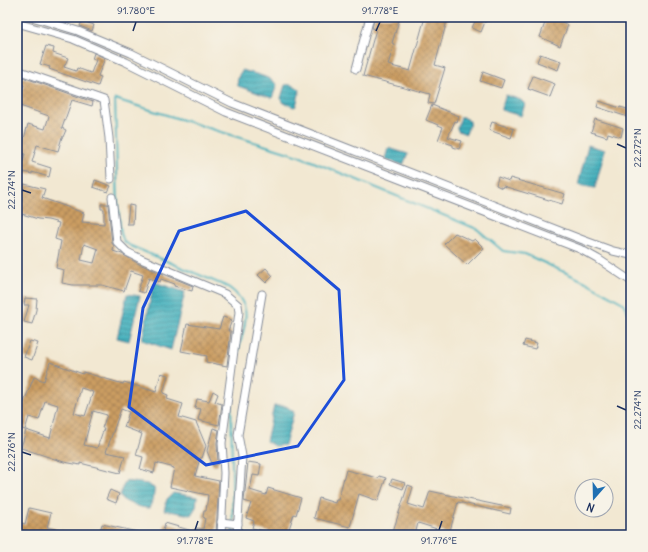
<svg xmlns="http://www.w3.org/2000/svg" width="648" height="552" font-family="Delius,sans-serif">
	<defs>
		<pattern id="water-rules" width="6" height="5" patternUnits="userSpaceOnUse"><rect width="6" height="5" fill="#40afbc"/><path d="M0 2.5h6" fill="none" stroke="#358f9c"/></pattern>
		<pattern id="building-cross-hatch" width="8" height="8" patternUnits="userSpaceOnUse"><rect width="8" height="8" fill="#cb9d62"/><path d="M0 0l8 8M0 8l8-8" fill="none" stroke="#a48054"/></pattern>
	</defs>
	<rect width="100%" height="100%" fill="#f7f3e8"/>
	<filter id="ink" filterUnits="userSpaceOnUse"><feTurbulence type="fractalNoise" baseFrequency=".025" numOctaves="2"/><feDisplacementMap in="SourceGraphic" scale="8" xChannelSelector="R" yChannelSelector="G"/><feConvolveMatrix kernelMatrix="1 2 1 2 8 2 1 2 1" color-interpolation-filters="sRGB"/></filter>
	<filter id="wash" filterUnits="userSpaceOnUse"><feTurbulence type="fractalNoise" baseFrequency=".012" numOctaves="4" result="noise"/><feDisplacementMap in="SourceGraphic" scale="16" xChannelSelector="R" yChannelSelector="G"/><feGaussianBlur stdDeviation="0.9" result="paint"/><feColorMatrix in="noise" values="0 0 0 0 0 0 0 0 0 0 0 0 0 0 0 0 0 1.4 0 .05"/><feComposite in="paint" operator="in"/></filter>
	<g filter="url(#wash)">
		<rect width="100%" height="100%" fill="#f2e8d2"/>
		<g fill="url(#water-rules)" stroke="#2e6f8d">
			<path d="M243,70c10,4 28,6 34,15l-5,13 -34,-12c-2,-4 1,-14 5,-16z"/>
			<path d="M285,85c5,-1 12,1 15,5l-4,16 -2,1 -12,-5 -1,-4z"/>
			<path d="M506,95l15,5 4,4 -4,12 -20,-6v-2z"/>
			<path d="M461,117h2l7,4v2l-4,11 -8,-3 -1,-3z"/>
			<path d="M588,145l17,5 -10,38 -17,-3z"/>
			<path d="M388,148l20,6 -5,11 -18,-6z"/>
			<path d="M154,282l31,10 -14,58 -29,-10z"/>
			<path d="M127,294l13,2 -11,45 -12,-3z"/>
			<path d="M274,406h12l8,6 -9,33 -11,1 -8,-5z"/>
			<path d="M126,481l21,3 7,4c1,5 -2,15 -5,20 -8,0 -24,-5 -29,-11l2,-9z"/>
			<path d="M173,493l24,4 -1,10 -5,8 -27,-5 3,-11z"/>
		</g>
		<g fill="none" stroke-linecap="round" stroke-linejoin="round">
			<g stroke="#40afbc" stroke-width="2">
				<path d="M237,356c6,-28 20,-49 -9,-69l-97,-41 -7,-4 -3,-9 -3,-25 -3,-109 184,57 178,73 26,22 22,3 61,28 37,21 8,15"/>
				<path d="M231,396l2,139"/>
			</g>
		</g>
		<g id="blocks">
			<g fill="url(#building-cross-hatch)" fill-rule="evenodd">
				<path d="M375,17h25l-8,26 2,1 -6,21 22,6 15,-54h23l-13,48 10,3 -11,36 -6,-1 2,-9 -67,-18 13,-47 -4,-1z"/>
				<path d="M477,17h10l-6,15 -9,-4z"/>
				<path d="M547,17h4l17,8 -8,21 -20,-9z"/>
				<path d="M82,21l12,4 -2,6 -12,-5z"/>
				<path d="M46,46l8,2 -1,5 15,5 -4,9 12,4 1,-3 14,5 5,-13 -4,-1 2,-6 11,5 -7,18 3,1 -3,9 -49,-17 1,-2 -10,-3z"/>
				<path d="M540,54l21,7 -3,9 -21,-8z"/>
				<path d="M483,72l21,8 -3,8 -21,-7z"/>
				<path d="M17,75l76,27 -1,4 -20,-6 -10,28 4,2 -3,7h-1l-4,14 -21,-6 -5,17 19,6 -2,9 -17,-5v2l-12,-3 5,-17 -5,-1 8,-29 17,5 4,-13 -32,-11 7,-20 -7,-2z"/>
				<path d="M533,76l22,8 -5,13 -22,-8z"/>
				<path d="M599,101l21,7v-1l11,3v8l-34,-11z"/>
				<path d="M432,105l27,11 -2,6 -2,-1 -7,16 14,4 -3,8 -6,-2v-2l-15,-5 5,-13 -17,-7z"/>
				<path d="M595,119l28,9 -2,9 -13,-4 -1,4 -16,-5z"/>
				<path d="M492,122l22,7 -3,9 -22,-8z"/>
				<path d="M498,177l11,4 1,-3 55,16 -3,10 -59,-18 -1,2 -6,-3z"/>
				<path d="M95,180l16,6 -3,6 -15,-5z"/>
				<path d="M24,184l21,5 -3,9 42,15 -2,9 22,2v-15h-3v-5h7l4,39 2,3 -1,5 9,3 17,10 54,22 -1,5 -18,-5 1,-2 -14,-5 -1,3 -11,-4 -5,15 -6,-2 5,-16 -12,-4 -7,20 -22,-6h-29l-11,-2 2,-13 -8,-2 5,-27 -6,-2 4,-16 -11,-3 -10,-1 -16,-5 -3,12h-2v-25l4,1zM84,244l14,5 -4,14 -13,-3z"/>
				<path d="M129,205l5,1 -1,18h-6z"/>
				<path d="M455,233l17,8 3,-2 9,9 -17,17 -23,-21z"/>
				<path d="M266,268l7,8 -7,7 -8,-8z"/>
				<path d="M25,298l12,1 -1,11 -4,14 -8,-2 5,-17h-5z"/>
				<path d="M223,317l9,3 -4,11h3l-4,35 -21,-4 1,-6 -26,-5 6,-27 32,5z"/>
				<path d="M525,340l12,3 -2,6 -12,-3z"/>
				<path d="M30,341l8,2 -6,17 -8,-3z"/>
				<path d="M50,362l33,12v-2l40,12 1,-2 32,10 5,-19 7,2 -5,18 5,2 -1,4 16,5 -4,13 17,5 10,24 -4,12h-2l-5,18 24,5 -3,54h-54l3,-12 31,9 1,-4 6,1 2,-11 -2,-1 1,-6h2l2,-16 -38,-8 4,-19 -3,-1 -15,-4 -2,10 -14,-4 3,-12 -7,-2 6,-21 -18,-7 5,-15 -8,-3 -15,43 19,4 -5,17 -40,-10v2l-16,-3 -43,-14 5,-18 24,8 8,-33 -13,-4 -6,19 -10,-3 -4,13 -8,-3v-8l17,-42 10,4zM81,388l12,4 -8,24 -11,-3zM93,411l14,4 -5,13h2l-7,20 -13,-3z"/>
				<path d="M213,391l5,3 -3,8 7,2 -3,21 -21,-5 3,-11 -6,-1 2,-9 12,2z"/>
				<path d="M213,428l6,2 -2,13 1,21 -5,2 -6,-15z"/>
				<path d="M248,462l13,2 -2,12 -6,-1 -3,15 16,5 2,-7 33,10 -5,17 -2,-1 -7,21h-19l1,-3 -17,-4 2,-7 -8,-3 5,-15 -7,-2z"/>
				<path d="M346,470l32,8 1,-2 7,2 -8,23 -19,-7 -9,33 -36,-9 5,-20 16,5 1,-3h2z"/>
				<path d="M392,479l13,4 -2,6 -13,-5z"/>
				<path d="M408,485l5,2 -5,17 16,5 6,-18 81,17 -1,6 -52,-12 -9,32 -13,-4 1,-1 -19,-6 -3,12 -14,-2 -8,-2z"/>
				<path d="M110,490l9,4 -3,9 -10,-4z"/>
				<path d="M29,508l22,5 -4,14 26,6v2h-56v-13l8,2z"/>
				<path d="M102,524l40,9v2h-43z"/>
			</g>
		</g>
	</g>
	<g filter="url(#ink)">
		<use href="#blocks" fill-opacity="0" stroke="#868c98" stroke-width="1"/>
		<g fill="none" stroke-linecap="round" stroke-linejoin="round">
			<defs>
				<g id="minor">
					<path d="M32,17l46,14 53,22 101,50 351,137 30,11 18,4"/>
					<path d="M17,23l56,16 53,23 100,50 354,137 18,10 33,22"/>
					<path d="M356,69l14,-52"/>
					<path d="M17,70l87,30 5,38 2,41"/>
					<path d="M112,197l5,45 10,10 14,7 84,35 13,11 1,7 -17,131 2,30 -3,62"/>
					<path d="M221,522l17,2"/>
					<path d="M237,535l5,-79 -4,-21 24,-141"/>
				</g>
			</defs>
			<use href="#minor" stroke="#868c98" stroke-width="9"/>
			<use href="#minor" stroke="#fff" stroke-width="7"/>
		</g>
	</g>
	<path fill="none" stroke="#1d4ed8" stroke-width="3" stroke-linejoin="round" d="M246,211l93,79 5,90 -46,66 -92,19 -77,-58 14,-99 36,-77z"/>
	<path fill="none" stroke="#1b2f5e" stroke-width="1.5" d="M133,31l3,-9M376,31l4,-9M617,144l9,4M22,190l9,3M617,406l9,4M22,452l9,3M195,530l3,-9M439,530l3,-9"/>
	<rect width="648" height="552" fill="none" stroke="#f7f3e8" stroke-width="44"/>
	<g transform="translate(594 498) rotate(200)"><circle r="19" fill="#f7f3e8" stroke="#9fa5b1"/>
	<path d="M0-3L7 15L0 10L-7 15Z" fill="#1f6fb2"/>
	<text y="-6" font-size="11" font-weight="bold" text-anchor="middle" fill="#1b2f5e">N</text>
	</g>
	<rect x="22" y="22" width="604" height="508" fill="none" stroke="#1b2f5e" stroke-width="1.5"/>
	<g font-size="10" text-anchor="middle" fill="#1b2f5e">
		<text x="136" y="14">91.780°E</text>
		<text x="380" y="14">91.778°E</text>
		<text transform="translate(637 148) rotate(-90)" y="4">22.272°N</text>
		<text transform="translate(11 190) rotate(-90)" y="4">22.274°N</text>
		<text transform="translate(637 410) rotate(-90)" y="4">22.274°N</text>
		<text transform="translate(11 452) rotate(-90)" y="4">22.276°N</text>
		<text x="195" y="544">91.778°E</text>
		<text x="439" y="544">91.776°E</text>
	</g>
</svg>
